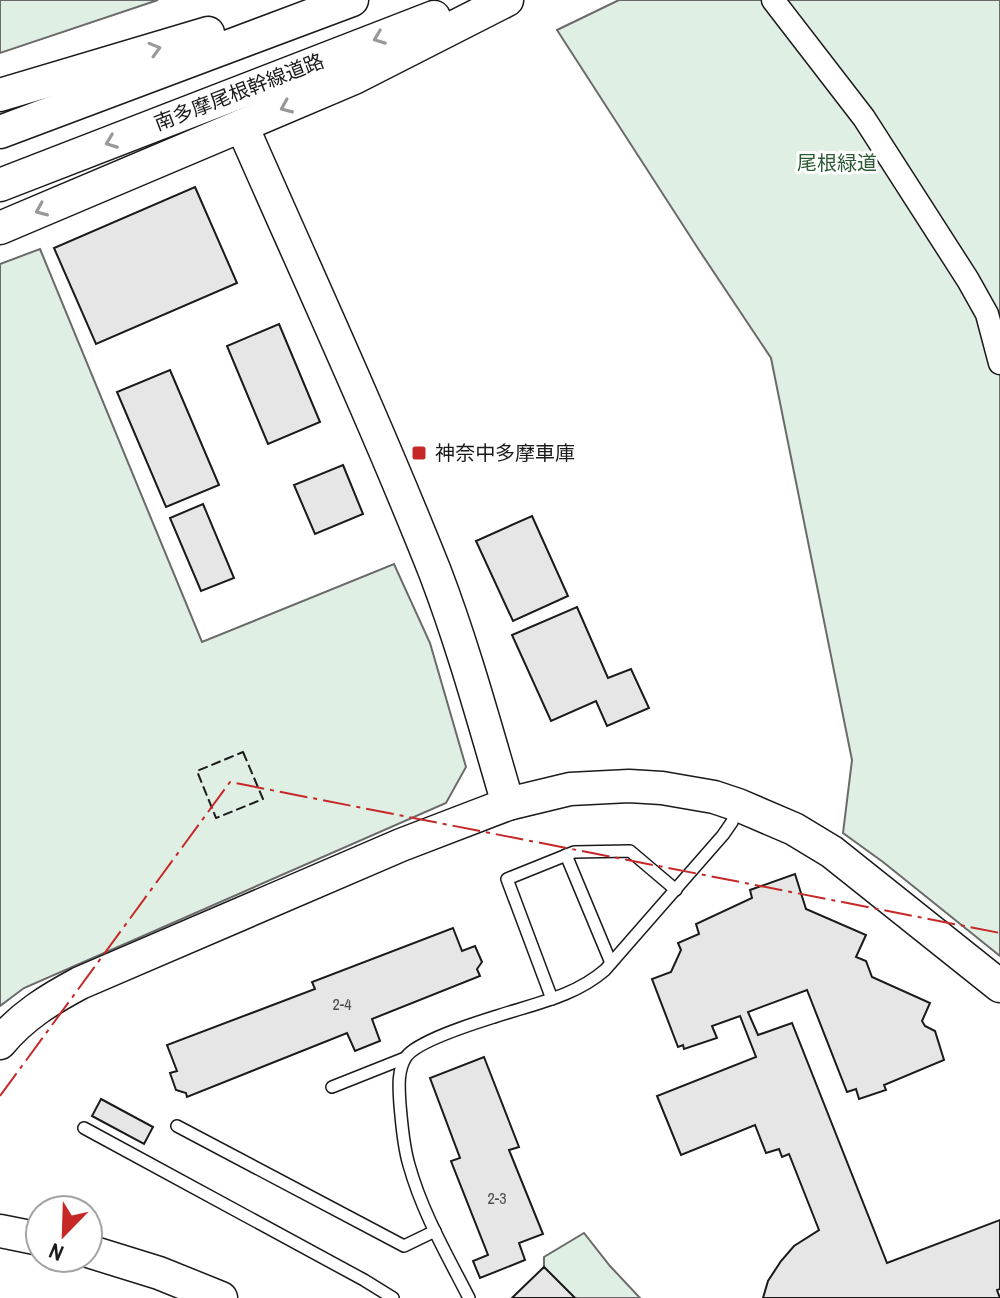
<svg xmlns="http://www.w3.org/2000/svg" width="1000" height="1298" font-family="'Archivo Narrow','Noto Sans JP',sans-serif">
	<rect width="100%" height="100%" fill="#fff"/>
	<g fill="#e0efe3" stroke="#6a6a6a" stroke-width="2">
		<path d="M0,0h158l-158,53z"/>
		<path d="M619,0h381v956l-117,-94 -40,-29 9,-73 -81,-402 -72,-108 -142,-220z"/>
		<path d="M40,249l162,393 192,-78 36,79 36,124 -20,36 -422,185 -24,18v-742z"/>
		<path d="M584,1233l26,33 30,32h-65l-31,-31v-10z"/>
	</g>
	<g fill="#e6e6e6" stroke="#1a1a1a" stroke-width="2">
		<path d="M195,187l42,96 -141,61 -42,-96z"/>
		<path d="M279,324l41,98 -52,22 -41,-98z"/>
		<path d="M170,370l49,115 -53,22 -49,-115z"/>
		<path d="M343,465l20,49 -48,20 -21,-49z"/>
		<path d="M203,504l31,74 -33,13 -31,-73z"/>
		<path d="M532,516l36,80 -55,25 -37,-80z"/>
		<path d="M577,607l31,71 23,-9 18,39 -42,18 -11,-25 -45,20 -39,-86z"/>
		<path d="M795,874l11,35 60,26 -10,22 10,4 6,16 58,26 -8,18 3,5 10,5 9,29 -60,25 2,5 -27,9 -3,-10 -9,3 -40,-102 -59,22 10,23 34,-12 95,240 113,-43v69l-3,1 3,8h-237l5,-17 13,-20 13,-15 25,-16 -30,-76 -7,3 -3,-8 -13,4 -11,-28 -74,30 -24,-59 99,-39 -16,-41 -28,10 5,12 -33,11 -1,-4 -5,2 -26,-68 19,-7 10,-22 -3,-7 21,-9 -3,-10 56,-26 -2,-8z"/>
		<path d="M453,928l9,23 13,-5 7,16 -5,7 3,7 -108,43 8,22 -25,10 -8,-18 -160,64 -1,-4 -10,-3 -6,-17 7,-2 -10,-26 148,-56 -3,-7z"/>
		<path d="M484,1057l35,90 -10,3 34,84 -24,9 6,17 -45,18 -7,-17 15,-6 -37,-94 9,-3 -30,-80z"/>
		<path d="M101,1099l52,28 -9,17 -52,-28z"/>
		<path d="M544,1267l31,31h-63l4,-4z"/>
	</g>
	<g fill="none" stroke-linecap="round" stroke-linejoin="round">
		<defs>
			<g id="lane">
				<path d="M566,855l45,108"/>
				<path d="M552,999l-45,-120 67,-27 56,-1 46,39"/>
				<path d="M332,1087l73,-29"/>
				<path d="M177,1126l227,120 31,-15"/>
				<path d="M84,1128l280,152 29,18"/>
				<path d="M469,1298c-22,-43 -47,-86 -60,-133 -6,-20 -7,-40 -9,-60 -1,-16 -3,-34 6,-48 11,-16 69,-34 88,-40 39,-13 80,-20 111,-47l118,-135 9,-13 5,-16"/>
			</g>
			<path id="street" d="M773,0l91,118 104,162 19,34 13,49"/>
			<g id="secondary">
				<path d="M0,95l208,-62"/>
				<path d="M242,126c65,148 133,295 193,446 29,76 50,154 73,232"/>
				<path d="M0,132l352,-132"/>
				<path d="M0,185l434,-168"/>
				<path d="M0,228l354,-150 153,-78"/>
				<path d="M0,1043c22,-27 50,-44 80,-60l321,-138 107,-41 62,-15 59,-3 33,2 52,9 24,8 56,24 38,23 168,134"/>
				<path d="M0,1231l40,8"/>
				<path d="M88,1251l71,22 62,25"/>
			</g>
		</defs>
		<use href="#lane" stroke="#1a1a1a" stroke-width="14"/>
		<use href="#street" stroke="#1a1a1a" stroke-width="25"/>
		<use href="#secondary" stroke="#1a1a1a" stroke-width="35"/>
		<use href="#lane" stroke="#fff" stroke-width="11"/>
		<use href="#street" stroke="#fff" stroke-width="22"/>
		<use href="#secondary" stroke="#fff" stroke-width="32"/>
		<path stroke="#1a1a1a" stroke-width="2" stroke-dasharray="10 4" stroke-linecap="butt" d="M243,752l20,47 -47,19 -19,-47z"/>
		<path stroke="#c62828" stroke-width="2" stroke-dasharray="28 6 4 6" stroke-linecap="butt" d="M0,1096l230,-314 770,151"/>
	</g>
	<defs><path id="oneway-chevron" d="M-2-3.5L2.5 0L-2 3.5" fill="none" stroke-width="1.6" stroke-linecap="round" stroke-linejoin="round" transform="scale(2)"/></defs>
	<g stroke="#989898">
		<use href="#oneway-chevron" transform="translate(379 38) rotate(159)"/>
		<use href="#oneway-chevron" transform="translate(155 49) rotate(-16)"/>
		<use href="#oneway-chevron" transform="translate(286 107) rotate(157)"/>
		<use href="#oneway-chevron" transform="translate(111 142) rotate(159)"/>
		<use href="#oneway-chevron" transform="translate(41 210) rotate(157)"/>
	</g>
	<rect fill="#c62828" stroke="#fff" stroke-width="3" x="411" y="445" width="16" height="16" rx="4"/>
	<g text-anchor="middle" stroke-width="6" stroke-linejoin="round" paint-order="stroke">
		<g font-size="16" fill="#4d4d4d">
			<text x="342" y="1010">2-4</text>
			<text x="497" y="1204">2-3</text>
		</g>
		<g font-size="20" fill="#1a1a1a" stroke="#fff">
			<text transform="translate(239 92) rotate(-21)" y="7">南多摩尾根幹線道路</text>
		</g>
		<g font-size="20" fill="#2b5a34" stroke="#fff">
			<text x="837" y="170">尾根緑道</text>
		</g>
		<g font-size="20" fill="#1a1a1a" stroke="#fff" text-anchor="start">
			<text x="435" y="460">神奈中多摩車庫</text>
		</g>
	</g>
	<g transform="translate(64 1234) rotate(203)"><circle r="38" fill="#ffffff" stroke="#a3a3a3" stroke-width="2"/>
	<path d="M0-6L14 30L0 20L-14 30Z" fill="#c62828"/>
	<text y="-12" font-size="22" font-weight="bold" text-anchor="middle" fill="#1a1a1a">N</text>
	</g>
</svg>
